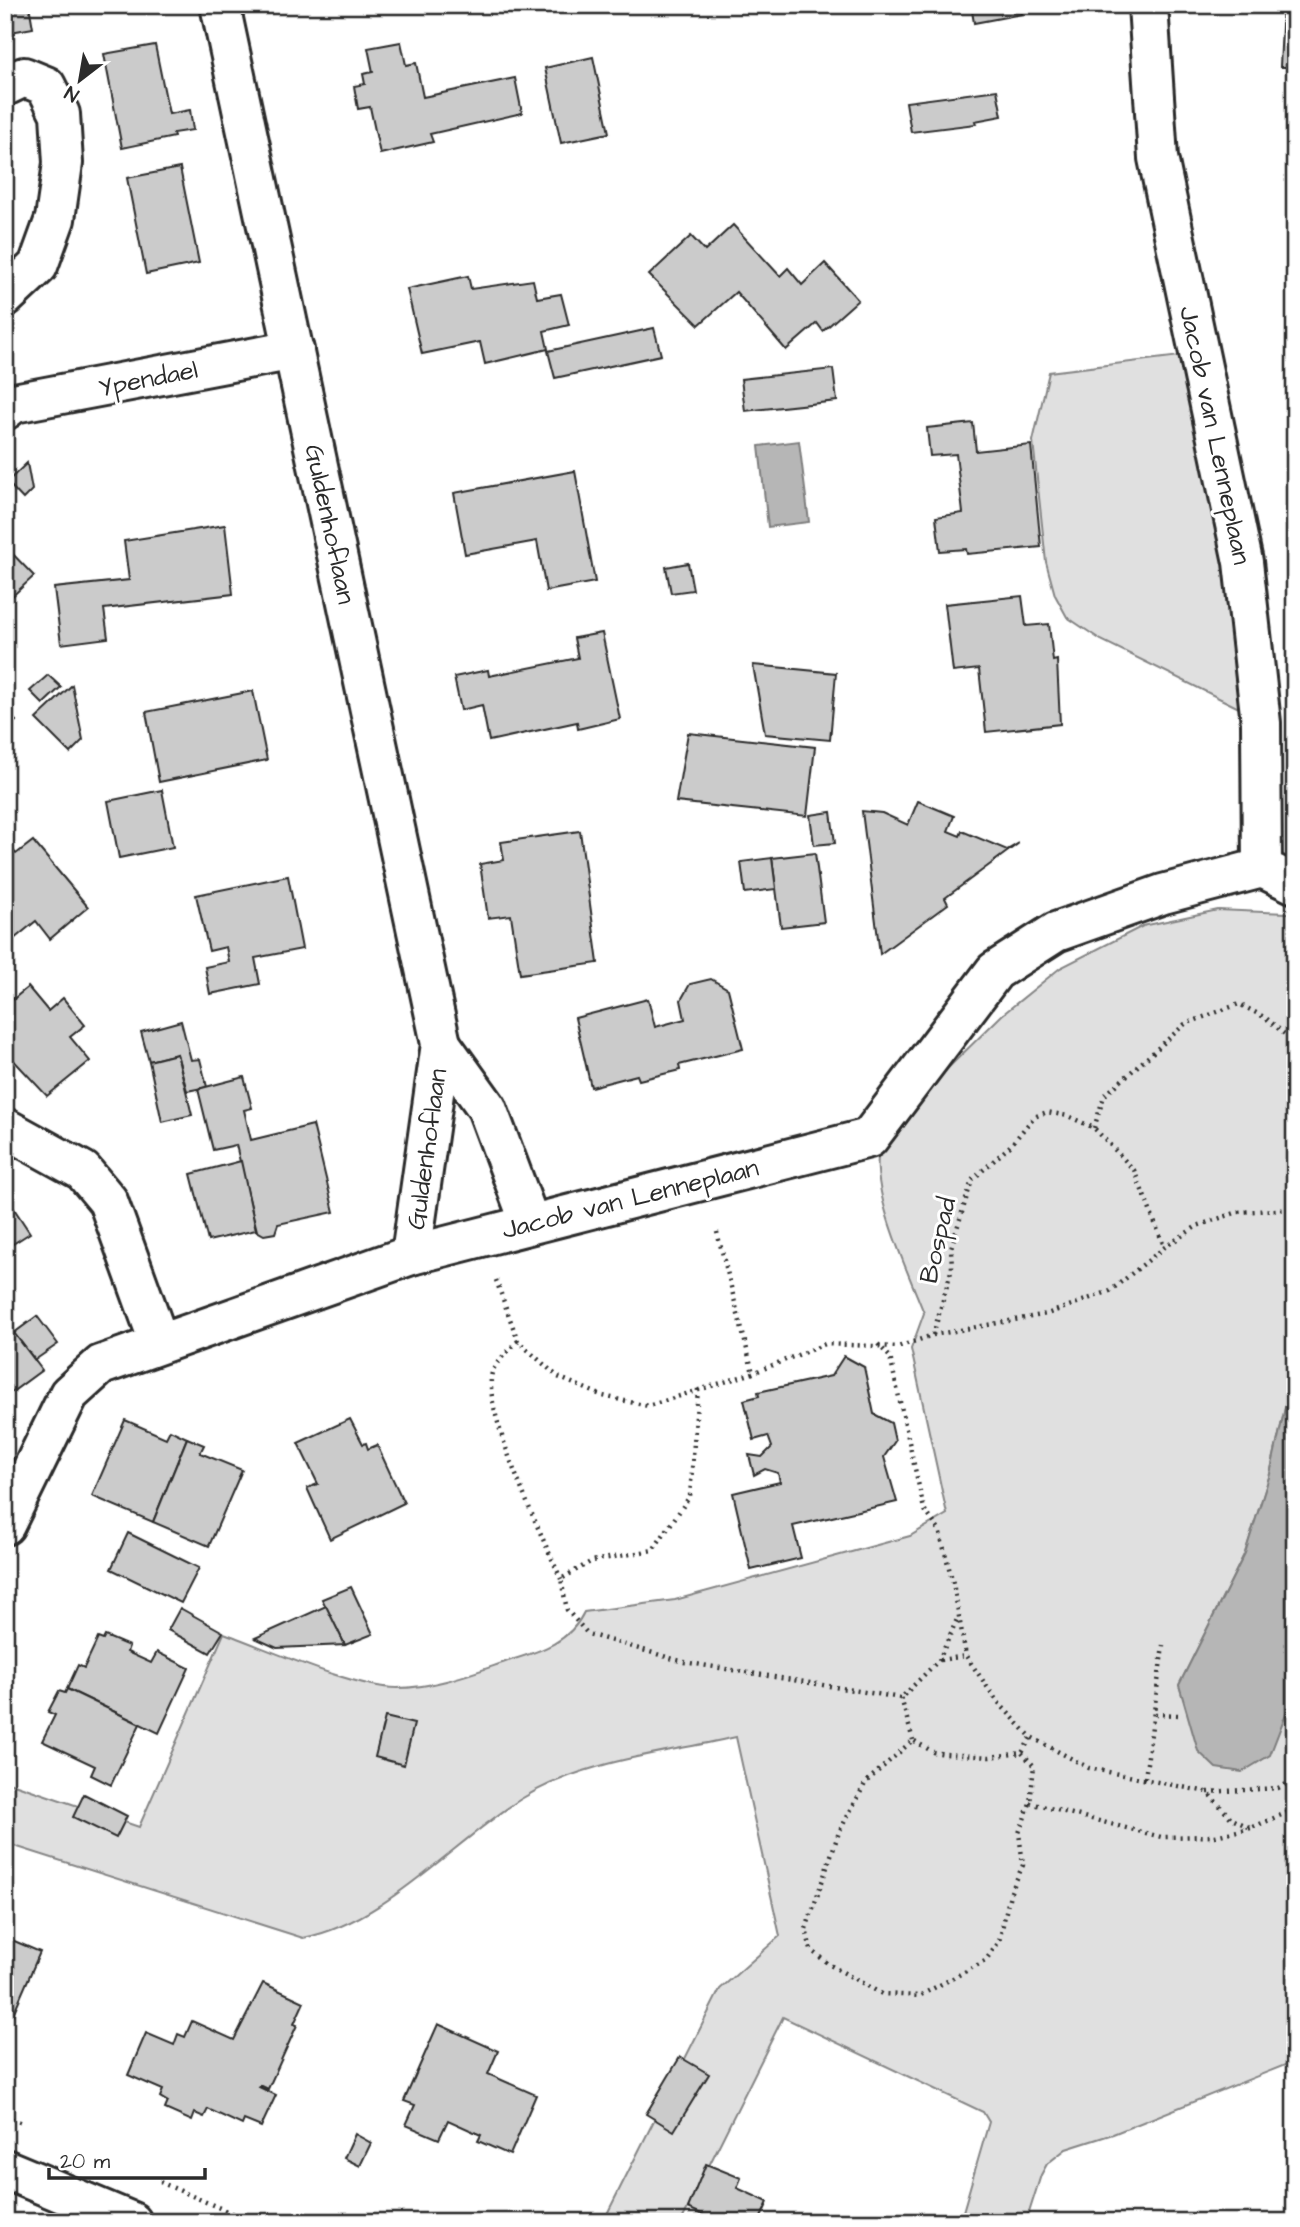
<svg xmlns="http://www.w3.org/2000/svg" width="1300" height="2227" font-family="'Architects Daughter',sans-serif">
	<rect width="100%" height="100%" fill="#fff"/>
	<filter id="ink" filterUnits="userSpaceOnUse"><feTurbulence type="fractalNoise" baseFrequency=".0143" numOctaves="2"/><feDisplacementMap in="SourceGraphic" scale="14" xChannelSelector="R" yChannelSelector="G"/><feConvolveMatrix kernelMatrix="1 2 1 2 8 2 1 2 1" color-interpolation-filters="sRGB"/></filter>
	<g filter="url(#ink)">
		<g fill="#e0e0e0" stroke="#868686" stroke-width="2">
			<path d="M1180,356c26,117 53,236 65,355l-144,-71 -34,-23 -12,-22 -9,-33 -13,-121 16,-69z"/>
			<path d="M1218,910l70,3 7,3v448l-25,110 -25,79 -66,132 10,31 105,-20 1,-6v371l-182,73 -47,15 -19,15 -6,11 -15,47h-66l29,-100 -6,-10 -200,-95 -102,205h-78l117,-233 60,-53 -44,-199c-70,16 -152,23 -215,62 -69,44 -137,124 -218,139l-298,-95v-62l134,46 85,-194c44,16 130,55 173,55 39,0 78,-16 114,-28 30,-9 59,-18 73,-48l91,-12 235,-64 37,-22 -36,-165 13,-36c-16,-41 -54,-121 -45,-164l65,-77 58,-57 58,-47 83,-42z"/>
		</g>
		<g fill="#b6b6b6" stroke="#7e7e7e" stroke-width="2">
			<path d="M799,441l10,81 -41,5 -9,-81z"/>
			<path d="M1295,1364v326l-25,65 -28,17 -26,-4 -18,-17 -19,-66 66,-132 25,-79z"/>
		</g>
		<g fill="#cbcbcb" stroke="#2b2b2b" stroke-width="2">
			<path d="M5,5h24l4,23 -28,5z"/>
			<path d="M971,5h49l2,9 -48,9z"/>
			<path d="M1283,5h12v62h-15z"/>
			<path d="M401,42l5,23 10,-2 7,34 92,-19 7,35 -92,21 3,8 -53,12 -10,-47 -12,2 -4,-23 11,-2 -2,-10 10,-2 -5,-24z"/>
			<path d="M155,45l14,69 21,-4 3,20 -20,3 1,4 -52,11 -18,-94z"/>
			<path d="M593,57l16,76 -48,10 -16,-75z"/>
			<path d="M997,90l5,26 -27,5 1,3 -65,8 -5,-30z"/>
			<path d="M180,168l19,95 -53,11 -19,-96z"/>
			<path d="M733,225l47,51 8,-8 14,17 23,-22 33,37 -35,31 -6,-8 -31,27 -50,-58 -37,33 -50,-50 42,-39 14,15z"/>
			<path d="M468,276l3,13 62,-9 4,18 24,-4 8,31 -25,6 4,18 -63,15 -5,-22 -58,12 -15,-65z"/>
			<path d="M654,328l7,27 -106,23 -7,-27z"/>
			<path d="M833,369l4,32 -92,10 -4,-32z"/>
			<path d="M973,423l3,28 55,-6 10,102 -74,7 -1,-5 -26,2 -4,-34 27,-4 -7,-59 -26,2 -3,-28z"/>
			<path d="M27,463l5,27 -9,9 -16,-17z"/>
			<path d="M575,471l20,111 -49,9 -9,-50 -72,13 -11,-61z"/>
			<path d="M225,525l8,69 -129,15 4,29 -47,6 -7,-56 75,-8 -5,-39z"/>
			<path d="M5,546l29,30 -29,27z"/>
			<path d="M688,563l5,27 -22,3 -5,-26z"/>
			<path d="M1022,596l4,30 23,-2 4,37 4,-1 3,64 -74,8 -7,-63 -26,3 -8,-68z"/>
			<path d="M602,633l18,86 -42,10 -1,-7 -88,19 -7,-36 -21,5 -7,-33 34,-7 1,6 89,-18 -4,-20z"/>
			<path d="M753,665l83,8 -6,67 -65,-6z"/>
			<path d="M48,675l13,12 -18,17 -13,-13z"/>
			<path d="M72,685l11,55 -13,13 -34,-34z"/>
			<path d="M253,691l14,69 -108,22 -13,-70z"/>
			<path d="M5,710l11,11 -11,10z"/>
			<path d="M688,733l127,14 -8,69 -131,-14z"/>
			<path d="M162,790l11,57 -54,11 -11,-57z"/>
			<path d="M918,801l36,15 -6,15 12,5 2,-5 45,19 12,-7 -74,55 3,6 -68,50 -18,-143 20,2 26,12z"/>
			<path d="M831,812l4,31 -21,2 -4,-30z"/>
			<path d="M580,831l18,132 -78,11 -9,-59 -23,3 -8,-54 24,-4 -3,-18z"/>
			<path d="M5,841l11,13 17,-13 55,66 -38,32 -14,-18 -28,23 -3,-3z"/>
			<path d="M815,853l9,69 -43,5 -9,-69z"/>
			<path d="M772,858l4,31 -31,4 -4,-31z"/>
			<path d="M288,876l14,73 -47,9 5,26 -50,10 -5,-27 24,-5 -3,-15 -17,4 -13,-56z"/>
			<path d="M711,979l17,10 15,60 -64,16 1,5 -41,10 -2,-5 -46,12 -16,-69 73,-19 7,28 30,-8 -4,-19 9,-16z"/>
			<path d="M28,987l20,24 15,-13 22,27 -15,12 20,24 -43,35 -42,-45v-45z"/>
			<path d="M181,1021l10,39 9,-1 7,28 -20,4 -10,-37 -28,7 -8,-29z"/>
			<path d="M177,1054l15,61 -30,7 -13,-61z"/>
			<path d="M244,1077l8,31 -8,2 7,30 62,-15 21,87 -56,12 -3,9 -11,2 -7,-4 -21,-86 -23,5 -15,-61z"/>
			<path d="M241,1161l15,69 -48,11 -17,-67z"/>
			<path d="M5,1195l25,38 -25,16z"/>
			<path d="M37,1316l21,28 -23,16 -21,-27z"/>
			<path d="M14,1333l28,37 -30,22 -7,-9v-43z"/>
			<path d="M844,1356l20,11 10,47 17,9 4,18 -11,16 13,45 -104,24 8,32 -50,12 -18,-77 47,-11 -2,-9 -13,-4 -11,6 -5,-20 13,2 10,-10 -4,-11 -14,4 -10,-40 15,-4 -1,-4 73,-16z"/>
			<path d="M350,1419l13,25 3,-1 2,6 9,-4 27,58 -74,36 -23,-51 11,-4 -20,-41z"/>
			<path d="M125,1420l41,18 4,-8 17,8 -34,84 -61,-26z"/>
			<path d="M187,1438l17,7 -4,8 42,17 -33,76 -56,-24z"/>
			<path d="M128,1533l71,35 -18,35 -70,-34z"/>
			<path d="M351,1587l22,47 -28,11 -23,-46z"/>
			<path d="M326,1606l19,39 -68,3 -22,-10z"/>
			<path d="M180,1608l43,24 -13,21 -42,-23z"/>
			<path d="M105,1636l24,10 -2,6 24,11 6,-11 32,16 -30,65 -92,-44 11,-24 6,3 14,-30 5,2z"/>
			<path d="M67,1689l73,35 -29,61 -20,-10 4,-9 -53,-25 13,-26 -7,-3 11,-21 6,2z"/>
			<path d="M385,1717l29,7 -10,41 -29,-8z"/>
			<path d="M84,1794l43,22 -11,22 -43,-21z"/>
			<path d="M5,1937l35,15 -33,76 -2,-1z"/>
			<path d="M263,1983l41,19 -10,22 3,1 -29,64 -8,-4 -1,2 17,8 -15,32 -17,-7 -2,5 -34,-16 -4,8 -9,-4 -3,8 -27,-12 3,-7 -8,-5 3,-7 -35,-15 18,-42 28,12 4,-11 7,3 7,-16 42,19z"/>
			<path d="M438,2024l60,27 -10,23 48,21 -26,60 -32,-14 3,-6 -33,-15 -9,19 -33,-14 9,-20 -11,-4z"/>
			<path d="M680,2057l29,17 -35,57 -28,-17z"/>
			<path d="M355,2134l16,9 -11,23 -16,-8z"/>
			<path d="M706,2164l35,14 -4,10 31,14 -9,20h-40l-31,-14z"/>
		</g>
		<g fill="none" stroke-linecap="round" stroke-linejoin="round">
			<defs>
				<g id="minor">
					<path d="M220,5l221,1039 -30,211"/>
					<path d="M1148,5l10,153 85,404 18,161 1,145 33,16"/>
					<path d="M5,86l19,-9 22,9 14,28 3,49 -8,56 -17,47 -33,31"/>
					<path d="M5,410l9,-7 280,-53"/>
					<path d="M441,1044l46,64 43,115"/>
					<path d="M5,1128l78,43 25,30 51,141"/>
					<path d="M5,1525l64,-131 32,-29 310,-110 458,-117 126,-167 61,-39 107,-38 99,-26"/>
				</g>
				<path id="tertiary" d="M5,2169l127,53"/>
			</defs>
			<use href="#minor" stroke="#2b2b2b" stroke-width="44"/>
			<use href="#tertiary" stroke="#2b2b2b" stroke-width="44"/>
			<g stroke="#2b2b2b" stroke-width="4.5" stroke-dasharray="2 5" stroke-linecap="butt">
				<path d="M1094,1128l10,-32 81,-72 54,-20 27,14 29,25"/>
				<path d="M717,1232l36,141"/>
				<path d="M496,1280l22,61 40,36 45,19 45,10 105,-33 72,-29 73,3 35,-12 114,-21 63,-23 55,-44 32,-21 41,-14 57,-3"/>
				<path d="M933,1335l19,-67 -1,-20 21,-68 38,-34 24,-29 13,-5 21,4 26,12 40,42 30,76"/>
				<path d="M518,1341c-7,8 -20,18 -25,29 -15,33 52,173 68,209"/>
				<path d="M878,1344l12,13 34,152 15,21 14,53 13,73 31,45 34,36 58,31 118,24 25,27 19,9 44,-19"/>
				<path d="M698,1389l-8,107 -37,54 -61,11 -31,18 6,31 21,24 96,28 217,36 38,-38 19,-43"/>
				<path d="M940,1660l26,-4"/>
				<path d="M901,1698l12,42"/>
				<path d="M1155,1714l24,1"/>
				<path d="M1022,1753l12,13 -4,37 -11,30 4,32 -13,29 -11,48 -14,19 -66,35 -37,-2 -52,-29 -19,-15 -5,-21 33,-97 27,-50 47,-42 20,12 13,2 44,3 32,-4 9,-16"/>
				<path d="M1145,1778l18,-133"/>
				<path d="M1208,1792l70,-4 17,-8"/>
				<path d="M1030,1803l131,34 54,-1 36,-8"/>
				<path d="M5,2116l15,6"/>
				<path d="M160,2182l92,40"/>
			</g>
			<use href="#minor" stroke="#fff" stroke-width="38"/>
			<use href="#tertiary" stroke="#fff" stroke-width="38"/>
		</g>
	</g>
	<g text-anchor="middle" stroke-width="6" stroke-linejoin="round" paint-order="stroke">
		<g font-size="26" fill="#2b2b2b" stroke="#fff">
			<text transform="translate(148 378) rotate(-11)" y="9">Ypendael</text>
			<text transform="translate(1216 435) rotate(78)" y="9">Jacob van Lenneplaan</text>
			<text transform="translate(331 524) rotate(78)" y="9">Guldenhoflaan</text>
			<text transform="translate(426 1149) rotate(-82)" y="9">Guldenhoflaan</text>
			<text transform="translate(630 1198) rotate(-14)" y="9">Jacob van Lenneplaan</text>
			<text transform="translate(937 1240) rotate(-77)" y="9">Bospad</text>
		</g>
	</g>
	<rect width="1300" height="2227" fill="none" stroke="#fff" stroke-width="28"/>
	<rect x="14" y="14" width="1272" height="2199" fill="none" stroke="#2b2b2b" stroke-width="2.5" filter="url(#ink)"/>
	<g transform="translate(80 80) rotate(211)" stroke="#ffffff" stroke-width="5" paint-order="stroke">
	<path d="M0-5L12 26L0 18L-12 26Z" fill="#2b2b2b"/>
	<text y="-10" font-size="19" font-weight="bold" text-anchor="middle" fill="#2b2b2b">N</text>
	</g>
	<path d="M49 2168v10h156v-10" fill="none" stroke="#2b2b2b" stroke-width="3.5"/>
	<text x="60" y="2168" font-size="21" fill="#2b2b2b" stroke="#ffffff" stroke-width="5" paint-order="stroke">20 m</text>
</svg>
